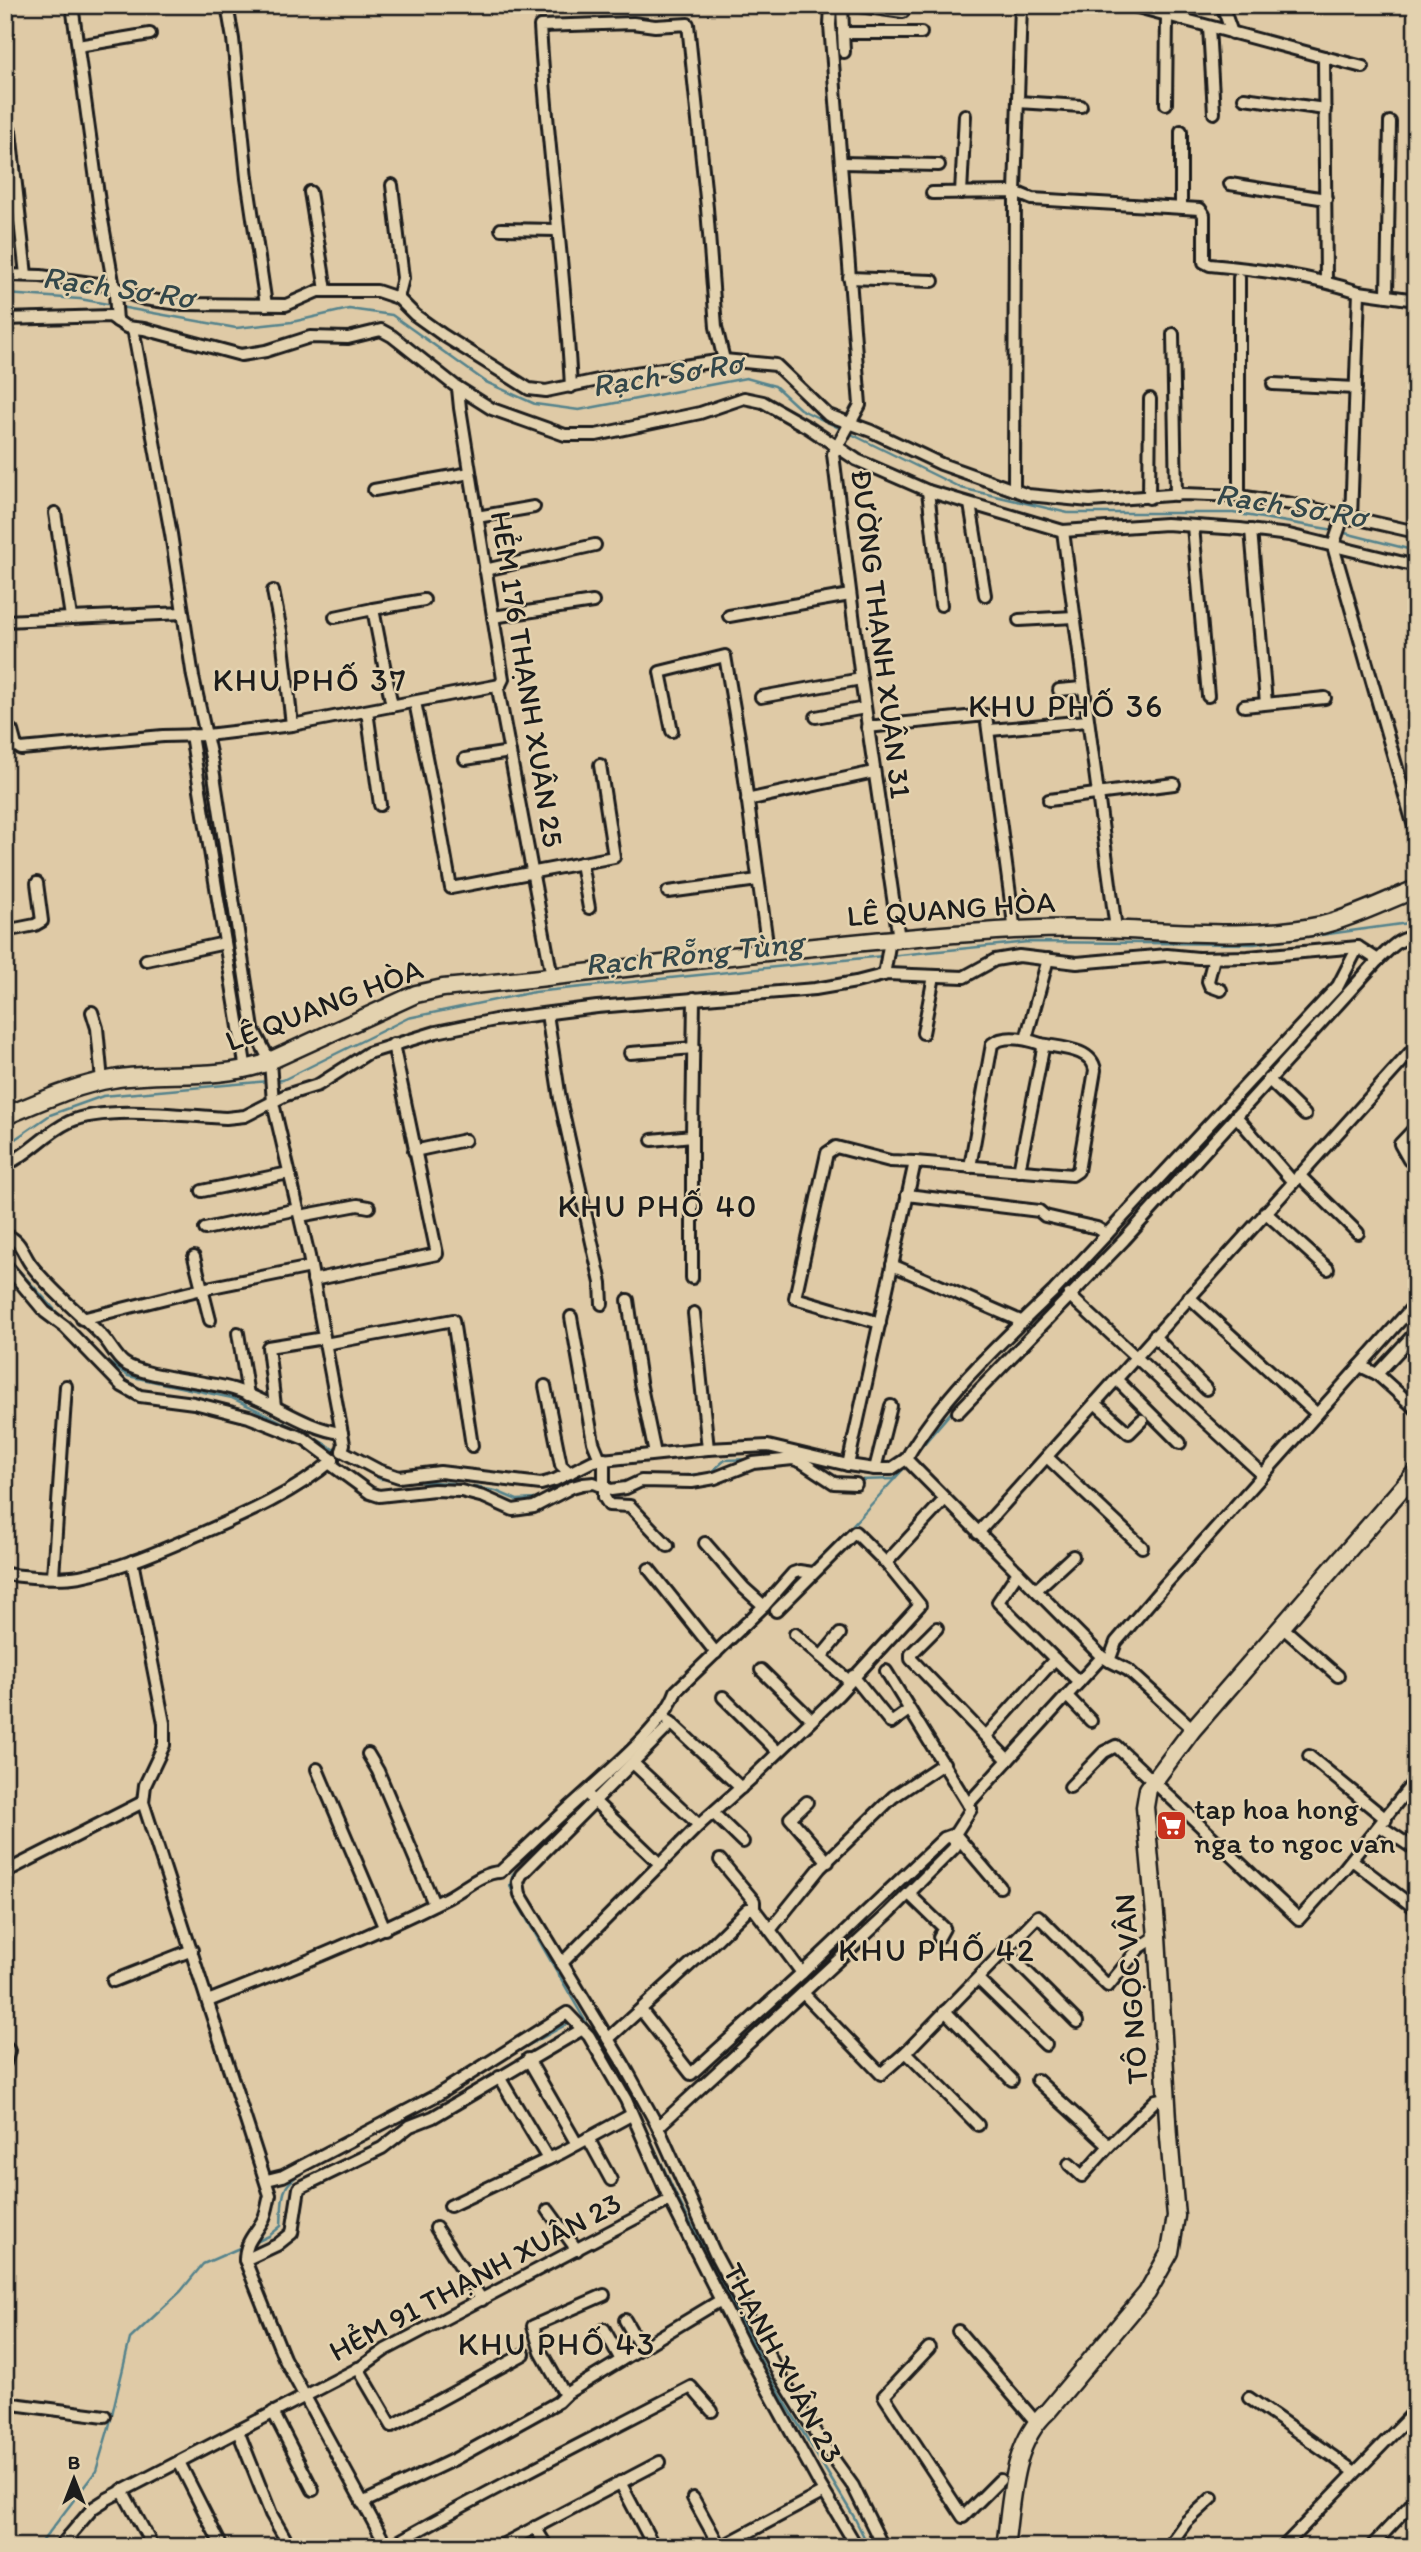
<svg xmlns="http://www.w3.org/2000/svg" width="1421" height="2552" font-family="Itim,sans-serif">
	<rect width="100%" height="100%" fill="#dfcaa6"/>
	<filter id="ink" filterUnits="userSpaceOnUse"><feTurbulence type="fractalNoise" baseFrequency=".0143" numOctaves="2"/><feDisplacementMap in="SourceGraphic" scale="14" xChannelSelector="R" yChannelSelector="G"/><feConvolveMatrix kernelMatrix="1 2 1 2 8 2 1 2 1" color-interpolation-filters="sRGB"/></filter>
	<g filter="url(#ink)">
		<g fill="none" stroke-linecap="round" stroke-linejoin="round">
			<g stroke="#54838c" stroke-width="2.5">
				<path d="M5,294l75,5 33,6"/>
				<path d="M120,307l116,21 56,-6 57,-13 43,6 94,67 49,22 44,6 167,-32 29,8 25,23 41,20"/>
				<path d="M847,432l114,56 107,25h165l101,17"/>
				<path d="M1341,532l75,19"/>
				<path d="M1403,936l13,-12"/>
				<path d="M889,956l139,-14 226,2 162,-22"/>
				<path d="M275,1081l8,-1 125,-62 126,-26 349,-36"/>
				<path d="M5,1146l45,-31 53,-19 166,-15"/>
				<path d="M5,1255l61,67"/>
				<path d="M101,1357l27,19 104,22 83,40 23,14"/>
				<path d="M914,1456c64,-79 137,-148 207,-221 41,-44 81,-89 122,-134"/>
				<path d="M358,1465l22,14h10"/>
				<path d="M829,1475l14,4"/>
				<path d="M665,1477l45,-4 15,-13 26,-1"/>
				<path d="M857,1480l38,-1"/>
				<path d="M410,1481l42,2 44,8 21,9 20,-1 10,-5"/>
				<path d="M607,1482l9,2 15,-4"/>
				<path d="M809,1568l38,-37 61,-67"/>
				<path d="M772,1605l30,-29"/>
				<path d="M668,1717l16,-27"/>
				<path d="M556,1832l-43,42 -3,11 5,14 76,132"/>
				<path d="M500,2061l71,-39"/>
				<path d="M614,2069l17,27 45,99 92,179 86,143 15,30"/>
				<path d="M254,2243l15,-7 12,-10c2,-38 -1,-41 33,-61"/>
				<path d="M38,2547l58,-76 13,-44 21,-88 51,-48 22,-27 41,-18"/>
			</g>
			<defs>
				<g id="street">
					<path d="M72,5l28,204 15,84 2,28"/>
					<path d="M227,5l6,34 14,139 19,127"/>
					<path d="M831,5l-1,20 30,380 -27,49 28,225 38,260"/>
					<path d="M842,5l2,47"/>
					<path d="M852,5l51,7"/>
					<path d="M1130,5l194,52 2,224"/>
					<path d="M1222,5l10,28"/>
					<path d="M1209,27l5,86"/>
					<path d="M843,33h78"/>
					<path d="M78,46l72,-12"/>
					<path d="M1324,57l39,10"/>
					<path d="M1244,98l81,11"/>
					<path d="M1018,102l63,4"/>
					<path d="M1166,104l1,-89"/>
					<path d="M10,131l16,144"/>
					<path d="M1181,131v75"/>
					<path d="M841,163l98,2"/>
					<path d="M1230,184l96,15"/>
					<path d="M392,185l11,93 -5,20"/>
					<path d="M310,192l16,98"/>
					<path d="M932,193l83,-1 17,7 168,10 4,6v47l6,3c51,5 101,11 149,27l-8,227"/>
					<path d="M961,193l4,-78"/>
					<path d="M501,229l57,1"/>
					<path d="M5,275l36,1 72,10 10,6 21,7 36,5 106,1 32,-14h59l21,7 17,17 28,20 86,54 17,2 76,-16 102,-15 52,5 52,50 43,16 70,33 87,31 62,6 93,-7 56,2 53,8 124,28"/>
					<path d="M849,278l84,3"/>
					<path d="M1239,278v218"/>
					<path d="M1359,292l57,8"/>
					<path d="M1387,296l3,-174"/>
					<path d="M5,319l105,-3 16,11 18,2 97,26 25,-4 44,-14 38,1 33,-8 11,6 62,49 38,24 73,26h31l104,-22 44,-15 19,4 46,26 48,32 71,31 135,40 103,-7 74,5 49,6 127,31"/>
					<path d="M133,328l38,206 22,143 19,85 41,267 17,32 3,42 36,153 35,188 -2,7"/>
					<path d="M1173,334l3,161"/>
					<path d="M1273,384l83,4"/>
					<path d="M571,387c-6,-121 -24,-240 -31,-361l93,-3 22,3 33,-2 19,184 9,119 8,33"/>
					<path d="M458,388l2,20 43,271 -5,10 54,288"/>
					<path d="M374,490l96,-17"/>
					<path d="M1014,490l1,-298 6,-187"/>
					<path d="M928,491l13,114"/>
					<path d="M1149,498l1,-99"/>
					<path d="M970,504l15,91"/>
					<path d="M55,513l16,104"/>
					<path d="M477,517l57,-10"/>
					<path d="M1343,517l-10,29 83,288"/>
					<path d="M1193,526l15,170"/>
					<path d="M1251,530l15,173"/>
					<path d="M1063,531l53,398"/>
					<path d="M485,570l110,-25"/>
					<path d="M273,591l9,45 10,89"/>
					<path d="M373,609l51,-9"/>
					<path d="M729,616l121,-21"/>
					<path d="M335,617l38,-8 19,97"/>
					<path d="M493,617l100,-15"/>
					<path d="M1019,620l55,-3"/>
					<path d="M5,621l178,-8"/>
					<path d="M1059,690l23,-2"/>
					<path d="M761,697l100,-18"/>
					<path d="M415,702l16,80"/>
					<path d="M1244,706l81,-8"/>
					<path d="M367,711l13,94"/>
					<path d="M816,717l49,-9"/>
					<path d="M5,727l7,4 4,15 5,3 142,-13 44,-1 85,-10 208,-40"/>
					<path d="M867,727l119,-12 29,217"/>
					<path d="M990,730l97,-9"/>
					<path d="M672,731l-12,-59 65,-16 15,87 28,208"/>
					<path d="M191,735l55,335"/>
					<path d="M465,759l45,-7"/>
					<path d="M433,787l18,101 163,-31 -14,-92"/>
					<path d="M747,800l127,-28"/>
					<path d="M1049,800l125,-16"/>
					<path d="M581,863l8,45"/>
					<path d="M668,892l90,-12"/>
					<path d="M5,931l30,-6 7,-4 -5,-38"/>
					<path d="M1214,958l-6,23 2,5 11,4"/>
					<path d="M146,960l79,-17"/>
					<path d="M884,975l6,-35"/>
					<path d="M92,1012l5,16 5,53"/>
					<path d="M547,1014l13,85 41,184 1,21"/>
					<path d="M923,1033l11,-57"/>
					<path d="M1026,1039l22,-80"/>
					<path d="M630,1053l64,-5"/>
					<path d="M1268,1079l37,36"/>
					<path d="M1236,1116l57,66"/>
					<path d="M652,1140l40,-4 2,-138"/>
					<path d="M414,1151l51,-11"/>
					<path d="M1409,1160l-9,-16 16,-17"/>
					<path d="M5,1165c24,-10 40,-32 64,-43 36,-17 116,-6 157,-4l19,-2 41,-21 32,-10 50,-32 68,-21 59,-12 102,-13 218,-18 41,-7 31,-8 77,3 31,-17 24,-4 58,7 90,-8 31,3 50,-1 110,-10 20,13"/>
					<path d="M970,1167l22,-123c13,-10 34,-5 49,0l2,5 -24,122"/>
					<path d="M1299,1175l59,58"/>
					<path d="M202,1191l87,-18"/>
					<path d="M907,1195l132,16 6,5 52,12 10,6"/>
					<path d="M1265,1212l63,57"/>
					<path d="M300,1216l58,-11 11,2"/>
					<path d="M205,1229l93,-20"/>
					<path d="M5,1235c16,4 18,20 27,31 22,28 48,47 72,72 7,8 12,19 20,25 19,14 83,18 109,26 38,11 70,39 109,44"/>
					<path d="M194,1257l16,63"/>
					<path d="M5,1264l40,48 20,15 57,59 18,10 54,7 55,14 56,22 28,21"/>
					<path d="M892,1265l131,57"/>
					<path d="M692,1278v-142"/>
					<path d="M313,1280l124,-26 -44,-210"/>
					<path d="M1069,1295l194,180"/>
					<path d="M1189,1297l128,117"/>
					<path d="M628,1300l12,82 15,72"/>
					<path d="M694,1313l14,136"/>
					<path d="M571,1317l22,125 7,17"/>
					<path d="M82,1319l120,-30 109,-22"/>
					<path d="M880,1323l-85,-25 32,-145 9,-6 54,14 25,1"/>
					<path d="M238,1333l10,62"/>
					<path d="M1154,1336l52,53"/>
					<path d="M325,1344l128,-24 19,126"/>
					<path d="M1360,1366l17,8 39,35"/>
					<path d="M1377,1374l39,-42"/>
					<path d="M1116,1379l64,64"/>
					<path d="M545,1386l16,79 9,8"/>
					<path d="M1095,1403l34,30 13,-13"/>
					<path d="M275,1406l-7,-59 56,-9"/>
					<path d="M958,1412l166,-172 254,-280c12,-11 21,-23 38,-23"/>
					<path d="M342,1451l36,19 21,7 41,-5 101,12 14,-4 38,-19 115,-12 60,-3 80,19 27,4h16l15,-10 196,198 26,13 65,59"/>
					<path d="M1047,1457l95,90"/>
					<path d="M604,1459v38l5,8 21,1 38,40"/>
					<path d="M906,1459c37,-64 95,-117 148,-168l284,-305 20,-39"/>
					<path d="M329,1463l41,30 9,3 55,-6 27,1 23,6 29,13 21,-3 38,-20 11,-3 11,-1 17,7 15,-2 15,-7 51,1 23,-4 38,-15 40,-4 9,3 32,21 22,1"/>
					<path d="M848,1465l67,-303 157,13 6,-4 17,-101c-3,-22 -36,-22 -54,-26"/>
					<path d="M875,1469l16,-63"/>
					<path d="M978,1533l438,-487"/>
					<path d="M705,1543l39,45 20,18"/>
					<path d="M132,1561l32,162v22l-19,40 -2,17 127,393c-2,7 -3,16 -6,23 -8,16 -19,23 -19,42l39,98 103,189"/>
					<path d="M649,1569l67,84"/>
					<path d="M1018,1572l-20,30 57,57"/>
					<path d="M5,1574c23,3 52,6 75,2 43,-8 82,-26 122,-43 46,-20 92,-40 131,-73"/>
					<path d="M53,1576l13,-190"/>
					<path d="M1036,1590l37,-34"/>
					<path d="M776,1611l79,-79 31,31 59,-64"/>
					<path d="M1282,1627l56,49"/>
					<path d="M937,1628l-26,26v5l97,101"/>
					<path d="M795,1634l54,47"/>
					<path d="M821,1657l19,-23"/>
					<path d="M1109,1661l7,-19 48,-56 252,-283"/>
					<path d="M761,1670l50,49"/>
					<path d="M853,1676l38,47 18,-13"/>
					<path d="M1067,1696l24,25"/>
					<path d="M723,1697l55,55"/>
					<path d="M669,1721l72,67"/>
					<path d="M672,1723l-151,152 -3,7 2,12 104,171 34,62 57,127 64,120 41,66 33,46 30,61"/>
					<path d="M986,1736l69,-77 24,23"/>
					<path d="M368,1754l10,17 56,133"/>
					<path d="M1309,1756l77,63"/>
					<path d="M634,1764l65,61"/>
					<path d="M317,1769l68,160"/>
					<path d="M1070,1787l34,-35 12,-6 183,173 45,-50 72,-90"/>
					<path d="M590,1797l71,68"/>
					<path d="M807,1802l-17,16 38,44"/>
					<path d="M968,1804l134,-147"/>
					<path d="M713,1813l30,29"/>
					<path d="M1380,1826l36,24"/>
					<path d="M955,1834l45,53"/>
					<path d="M720,1860l34,41v8"/>
					<path d="M1352,1860l64,49"/>
					<path d="M5,1872l138,-70"/>
					<path d="M909,1894l35,34 -5,9"/>
					<path d="M770,1930l32,43"/>
					<path d="M1004,1949l73,73"/>
					<path d="M561,1964l138,-139 55,-49 84,-81 82,-90 -34,-42"/>
					<path d="M978,1979l68,66"/>
					<path d="M113,1981l79,-31"/>
					<path d="M803,1993l78,81 25,-22 132,-136 70,70 31,-38 18,-12"/>
					<path d="M208,2001c81,-32 161,-64 239,-103 16,-8 35,-26 53,-26 28,-26 55,-52 83,-77 28,-26 81,-69 93,-104l88,-85 29,-33 6,-2 13,2"/>
					<path d="M641,2010l50,64 111,-101 142,-135 11,-4"/>
					<path d="M945,2011l67,69"/>
					<path d="M608,2039l99,-90 41,-40h6l16,21 50,-62 73,-71 51,-34"/>
					<path d="M5,2045l4,6 -4,12"/>
					<path d="M906,2052l72,73"/>
					<path d="M528,2059l49,85"/>
					<path d="M499,2077l49,82"/>
					<path d="M1037,2080l72,66 47,-46 10,-2"/>
					<path d="M658,2127l231,-214 66,-66v-13l16,-25 -85,-138"/>
					<path d="M588,2138l23,42"/>
					<path d="M1069,2164l13,12 27,-30"/>
					<path d="M267,2180l16,-4 154,-81 130,-82 22,23 37,64 44,100 75,148 75,137 37,62"/>
					<path d="M450,2206l111,-53 70,-38"/>
					<path d="M548,2210l29,40"/>
					<path d="M436,2228l46,72"/>
					<path d="M245,2260l32,-15 15,-12 7,-45 83,-40 28,-22 23,-9 148,-87"/>
					<path d="M625,2320l16,28"/>
					<path d="M604,2329l17,31"/>
					<path d="M958,2331l78,91"/>
					<path d="M929,2348l-45,48 79,121 37,-37"/>
					<path d="M358,2368l34,58 132,-72"/>
					<path d="M565,2395l-24,-43 -8,-26 71,-31"/>
					<path d="M1249,2398l106,74"/>
					<path d="M5,2403l100,13"/>
					<path d="M273,2412l40,78"/>
					<path d="M238,2431l33,83 19,33"/>
					<path d="M179,2462l43,85"/>
					<path d="M620,2482l34,65"/>
					<path d="M122,2490l31,57"/>
					<path d="M693,2498l27,49"/>
					<path d="M362,2503l93,-44 103,-57 9,-9 154,-93"/>
					<path d="M535,2527l12,20"/>
					<path d="M60,2547l9,-11"/>
					<path d="M75,2547l-6,-11 24,-28 14,-9 254,-132 24,-17 285,-150"/>
					<path d="M389,2547c99,-57 201,-107 302,-160l21,24"/>
					<path d="M498,2547l162,-85"/>
					<path d="M721,2547l103,-55"/>
					<path d="M1168,2547l18,-25 26,-24"/>
					<path d="M1283,2547l133,-137"/>
					<path d="M1371,2547l44,-47"/>
				</g>
				<g id="secondary">
					<path d="M5,1116c35,-14 70,-31 108,-37 50,-8 101,1 150,-15l153,-70 27,-6c166,-16 332,-40 499,-53 52,-4 106,-8 158,-6 73,2 150,11 222,-4 33,-8 63,-24 94,-36"/>
					<path d="M1005,2547c7,-47 6,-103 43,-136l99,-118 23,-41 6,-36 -7,-79 -12,-201 -12,-129 3,-18 45,-60 223,-257"/>
				</g>
			</defs>
			<use href="#street" stroke="#1c1c1c" stroke-width="16"/>
			<use href="#secondary" stroke="#1c1c1c" stroke-width="21"/>
			<use href="#street" stroke="#e3d2af" stroke-width="10"/>
			<use href="#secondary" stroke="#e3d2af" stroke-width="16"/>
		</g>
	</g>
	<defs>
		<symbol id="supermarket-square" viewBox="-11 -11 22 22"><rect x="-9" y="-9" width="18" height="18" rx="4" fill="#c8321e" stroke="#e3d2af"/><path d="M-6-5.5h2.5l.6 2H6L4.5 2H-2.5L-4.4-4H-6ZM-1.5 3.2a1.3 1.3 0 1 0 .1 0ZM3 3.2a1.3 1.3 0 1 0 .1 0Z" fill="#fff"/></symbol>
	</defs>
	<g fill-rule="evenodd">
		<use href="#supermarket-square" x="1154" y="1808" width="35" height="35"/>
	</g>
	<g text-anchor="middle" stroke-width="5" stroke-linejoin="round" paint-order="stroke">
		<g font-size="30" fill="#1c1c1c" stroke="#e3d2af">
			<text transform="translate(881 634) rotate(83)" y="10">ĐƯỜNG THẠNH XUÂN 31</text>
			<text transform="translate(527 679) rotate(81)" y="10">HẺM 176 THẠNH XUÂN 25</text>
			<text transform="translate(951 909) rotate(-4)" y="10">LÊ QUANG HÒA</text>
			<text transform="translate(324 1005) rotate(-21)" y="10">LÊ QUANG HÒA</text>
			<text transform="translate(1131 1989) rotate(-94)" y="10">TÔ NGỌC VÂN</text>
			<text transform="translate(475 2277) rotate(-28)" y="10">HẺM 91 THẠNH XUÂN 23</text>
			<text transform="translate(783 2363) rotate(62)" y="10">THẠNH XUÂN 23</text>
		</g>
		<g font-size="30" fill="#1c1c1c" stroke="#e3d2af" text-anchor="start">
			<text x="1194" y="1819">tap hoa hong<tspan x="1194" dy="34">nga to ngoc van</tspan></text>
		</g>
		<g font-size="32" font-style="italic" fill="#33474a" stroke="#e3d2af">
			<text transform="translate(118 287) rotate(8)" y="11">Rạch Sơ Rơ</text>
			<text transform="translate(667 374) rotate(-9)" y="11">Rạch Sơ Rơ</text>
			<text transform="translate(1291 505) rotate(9)" y="11">Rạch Sơ Rơ</text>
			<text transform="translate(694 953) rotate(-6)" y="11">Rạch Rỗng Tùng</text>
		</g>
		<g font-size="32" letter-spacing="2" fill="#1c1c1c" stroke="#e3d2af">
			<text x="310" y="691">KHU PHỐ 37</text>
			<text x="1066" y="717">KHU PHỐ 36</text>
			<text x="658" y="1217">KHU PHỐ 40</text>
			<text x="937" y="1961">KHU PHỐ 42</text>
			<text x="557" y="2355">KHU PHỐ 43</text>
		</g>
	</g>
	<rect width="1421" height="2552" fill="none" stroke="#e3d2af" stroke-width="28"/>
	<rect x="14" y="14" width="1393" height="2524" fill="none" stroke="#1c1c1c" stroke-width="2.5" filter="url(#ink)"/>
	<g transform="translate(74 2479)" stroke="#e3d2af" stroke-width="5" paint-order="stroke">
	<path d="M0-5L12 26L0 18L-12 26Z" fill="#1c1c1c"/>
	<text y="-10" font-size="19" font-weight="bold" text-anchor="middle" fill="#1c1c1c">B</text>
	</g>
</svg>
